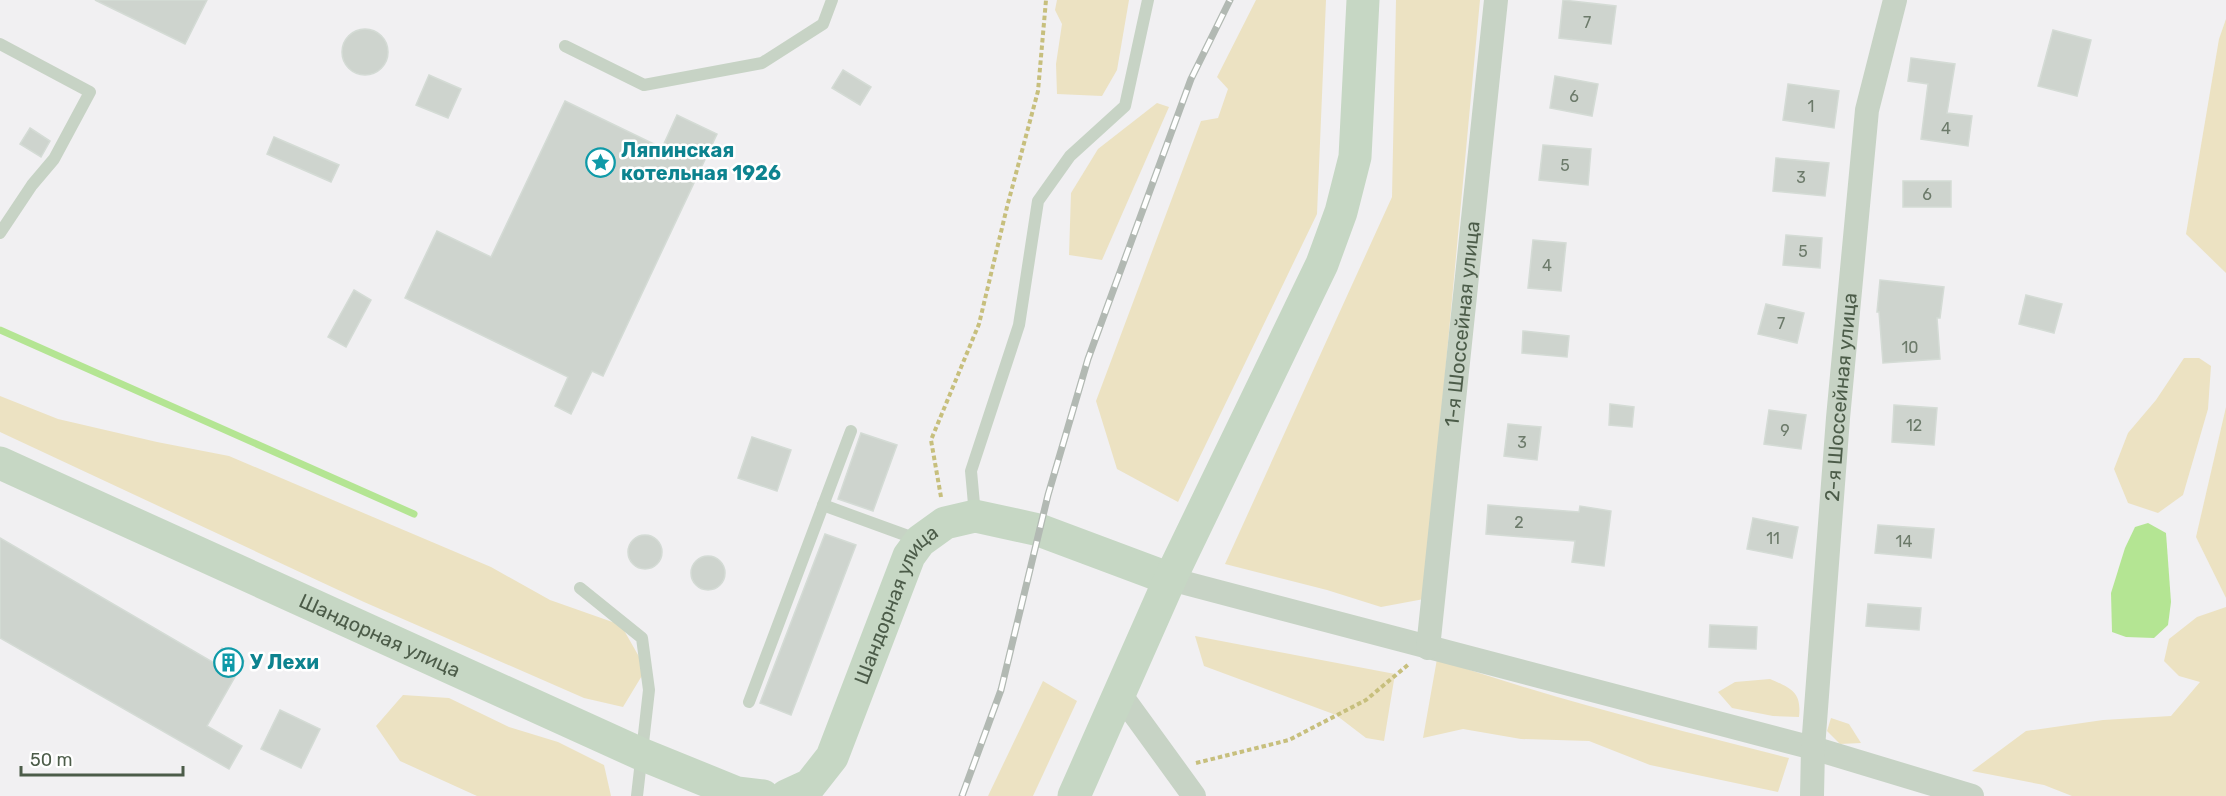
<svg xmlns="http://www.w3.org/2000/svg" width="2226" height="796" font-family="Rubik,sans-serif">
	<rect width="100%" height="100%" fill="#f1f0f2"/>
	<g fill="#ece2c2">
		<path d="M1057,0h72l-12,70 -15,26 -45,-2 -1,-30 6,-40 -7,-14z"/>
		<path d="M1256,0h70l-9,214 -139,288 -61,-33 -21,-68 105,-280 17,-3 10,-29 -11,-12z"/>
		<path d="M1396,0h84l-56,599 -43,8 -54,-17 -102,-26 167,-367z"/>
		<path d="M2226,19v254l-40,-39 33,-195z"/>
		<path d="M1157,103l12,4 -67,153 -33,-5 2,-62 27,-44z"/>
		<path d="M2184,358h15l12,8 -3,43 -25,86 -25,18 -30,-10 -14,-34 14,-36 28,-33z"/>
		<path d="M0,396l58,23 99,23 72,14 262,111 59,33 71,25 25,44 -23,38 -39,-9 -220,-96 -364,-170z"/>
		<path d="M2226,407v191l-30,-61z"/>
		<path d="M2226,607v189h-154l-28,-11 -72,-14 54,-40 77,-11 68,-4 29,-34 -21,-6 -15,-15 5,-22 28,-22z"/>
		<path d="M1195,636l200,38 -11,67 -18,-3 -30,-23 -132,-49z"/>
		<path d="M1437,659c116,40 233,69 352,99l-11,34 -128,-27 -61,-24 -68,-2 -58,-10 -40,9z"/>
		<path d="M1770,679c20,9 32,12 29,38l-26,-1 -41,-8 -14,-16 17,-10z"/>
		<path d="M1043,681l34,20 -44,95h-45z"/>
		<path d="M403,695l46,3 60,29 49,15 46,23 7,31h-134l-77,-35 -24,-35z"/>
		<path d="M1831,718l18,6 12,19 -21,1 -13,-13z"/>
	</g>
	<path fill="#b4e593" d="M2148,523l18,10 5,69 -3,23 -14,13 -28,-1 -14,-5 -1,-39 14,-45 10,-21z"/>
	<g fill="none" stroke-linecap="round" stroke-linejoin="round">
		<path stroke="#b4e593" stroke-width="7" d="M0,330l414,184"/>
	</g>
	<g fill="#ced4ce" stroke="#d4dbd5" stroke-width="1.5">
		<path d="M95,0h112l-22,44z"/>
		<path d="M1563,0l53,6 -5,38 -52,-6z"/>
		<circle cx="365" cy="52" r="23"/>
		<path d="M2053,30l38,10 -14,56 -39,-10z"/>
		<path d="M1911,58l44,6 -8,49 25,3 -4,30 -47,-7 7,-55 -20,-3z"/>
		<path d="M843,70l28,17 -11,18 -28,-17z"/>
		<path d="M429,75l32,14 -13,29 -32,-13z"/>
		<path d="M1555,76l43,8 -6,32 -42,-8z"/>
		<path d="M1788,84l51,7 -5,37 -51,-8z"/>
		<path d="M565,101l97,47 15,-33 40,19 -114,242 -11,-5 -21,43 -16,-8 13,-29 -163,-79 32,-67 54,26z"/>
		<path d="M30,128l20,13 -9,16 -21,-13z"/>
		<path d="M274,137l65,28 -8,17 -64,-28z"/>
		<path d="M1543,145l48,4 -3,36 -49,-5z"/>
		<path d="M1776,158l53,5 -4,33 -52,-5z"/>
		<rect x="1903" y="181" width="48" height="26"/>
		<path d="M1786,235l36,3 -2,30 -37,-3z"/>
		<path d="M1533,240l33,3 -5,48 -33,-3z"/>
		<path d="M1880,280l64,7 -4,31h-3l3,41 -57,4 -4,-51h-2z"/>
		<path d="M354,290l17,10 -25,47 -18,-10z"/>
		<path d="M2026,295l36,9 -8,29 -35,-9z"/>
		<path d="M1766,304l38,9 -7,30 -39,-9z"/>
		<path d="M1523,331l46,5 -2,21 -45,-4z"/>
		<path d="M1610,404l24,3 -2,20 -23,-2z"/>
		<path d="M1894,405l43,3 -3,37 -42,-3z"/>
		<path d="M1769,410l37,5 -5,34 -37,-5z"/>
		<path d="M1508,424l33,3 -4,33 -33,-4z"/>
		<path d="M861,433l36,12 -24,66 -35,-12z"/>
		<path d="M752,437l39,13 -14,41 -39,-13z"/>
		<path d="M1488,505l91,7 1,-6 31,5 -7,55 -32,-4 3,-21 -89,-7z"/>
		<path d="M1753,518l45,9 -6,31 -45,-9z"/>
		<path d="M1878,525l56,4 -3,29 -56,-5z"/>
		<path d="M825,534l31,11 -65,170 -31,-12z"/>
		<circle cx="645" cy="552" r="17"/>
		<path d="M0,538l214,125 8,-15 22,13 -37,65 35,20 -13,23 -229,-131z"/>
		<circle cx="708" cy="573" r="17"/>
		<path d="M1868,604l53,4 -2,22 -53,-4z"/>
		<path d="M1710,625l47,2 -1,22 -47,-2z"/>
		<path d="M280,710l40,19 -19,39 -40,-19z"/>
	</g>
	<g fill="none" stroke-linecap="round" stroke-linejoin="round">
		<g stroke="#c7bf7d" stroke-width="4" stroke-dasharray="4.5 3" stroke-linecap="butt">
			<path d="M941,497l-10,-57 48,-116 28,-117 31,-116 8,-91"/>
			<path d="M1196,763l93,-23 77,-40 43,-36"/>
		</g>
		<g stroke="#c7d3c5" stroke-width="12">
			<path d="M0,44l90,48 -36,67 -22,26 -32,48"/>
			<path d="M565,46l79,39 118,-22 61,-39 9,-24"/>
			<path d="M823,505l96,35"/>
			<path d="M975,515l-4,-44 48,-146 19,-124 32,-45 55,-50 23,-106"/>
			<path d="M580,588l62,50 7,52 -12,106"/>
			<path d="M749,702l102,-271"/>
		</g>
		<g stroke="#c7d3c5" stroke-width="24">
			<path d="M1170,579l643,169 159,48"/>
			<path id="s1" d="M1428,648l68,-648"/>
			<path d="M1120,694l74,102"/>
			<path id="s2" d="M1812,796l1,-48 25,-330 29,-308 28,-110"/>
		</g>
		<g stroke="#c6d7c4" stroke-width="33">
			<path id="s3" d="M0,463l641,291 96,39 26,3"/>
			<path id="s4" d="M786,796l24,-11 22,-28 77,-201 11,-15 25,-18 30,-7 64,14 131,49"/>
			<path d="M1074,796l96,-217 152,-315 19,-52 14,-55 8,-157"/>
		</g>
		<defs>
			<path id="rail" d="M962,796l39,-106 47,-195 40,-136 103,-280 39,-79"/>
		</defs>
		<use href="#rail" stroke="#b2b9b3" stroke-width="7"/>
		<use href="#rail" stroke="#fff" stroke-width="4.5" stroke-dasharray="14" stroke-linecap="butt"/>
	</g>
	<defs>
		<symbol id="sight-ring" viewBox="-11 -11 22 22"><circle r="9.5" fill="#fff" stroke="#0f9aa8" stroke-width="1.5"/><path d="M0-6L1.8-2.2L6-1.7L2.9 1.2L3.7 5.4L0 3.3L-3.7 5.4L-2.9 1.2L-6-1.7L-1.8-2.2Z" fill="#0f9aa8"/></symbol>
		<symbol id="building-ring" viewBox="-11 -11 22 22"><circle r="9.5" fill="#fff" stroke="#0f9aa8" stroke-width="1.5"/><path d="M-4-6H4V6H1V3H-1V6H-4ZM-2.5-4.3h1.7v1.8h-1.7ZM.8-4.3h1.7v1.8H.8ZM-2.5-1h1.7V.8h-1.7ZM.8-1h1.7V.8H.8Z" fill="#0f9aa8"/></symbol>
	</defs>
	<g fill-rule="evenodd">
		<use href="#sight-ring" x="584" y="146" width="33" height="33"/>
		<use href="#building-ring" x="212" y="646" width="33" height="33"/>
	</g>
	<g text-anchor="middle" stroke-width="5" stroke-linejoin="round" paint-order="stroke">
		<g font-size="16" fill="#6c7a6a">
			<text x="1587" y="28">7</text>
			<text x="1574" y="102">6</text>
			<text x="1811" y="112">1</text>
			<text x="1946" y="134">4</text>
			<text x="1565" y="171">5</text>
			<text x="1801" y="183">3</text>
			<text x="1927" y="200">6</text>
			<text x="1803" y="257">5</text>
			<text x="1547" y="271">4</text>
			<text x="1781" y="329">7</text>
			<text x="1910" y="353">10</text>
			<text x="1914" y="431">12</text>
			<text x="1785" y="436">9</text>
			<text x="1522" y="448">3</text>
			<text x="1519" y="528">2</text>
			<text x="1773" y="544">11</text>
			<text x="1904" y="547">14</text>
		</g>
		<g font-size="20" font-weight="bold" fill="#0d838f" stroke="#fff" text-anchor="start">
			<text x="621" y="157">Ляпинская<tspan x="621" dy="23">котельная 1926</tspan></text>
			<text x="250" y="669">У Лехи</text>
		</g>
		<g font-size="20" fill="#4c5c49" stroke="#fff">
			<text dy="7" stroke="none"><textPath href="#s1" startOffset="326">1-я Шоссейная улица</textPath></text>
			<text dy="7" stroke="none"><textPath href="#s2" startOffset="400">2-я Шоссейная улица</textPath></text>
			<text dy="7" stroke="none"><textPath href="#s4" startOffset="228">Шандорная улица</textPath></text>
			<text dy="7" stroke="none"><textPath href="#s3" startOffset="417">Шандорная улица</textPath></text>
		</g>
	</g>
	<path d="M21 766v9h162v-9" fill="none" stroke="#4c5c49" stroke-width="3"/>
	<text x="30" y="766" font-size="18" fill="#4c5c49" stroke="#ffffff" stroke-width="4.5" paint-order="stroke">50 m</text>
</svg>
